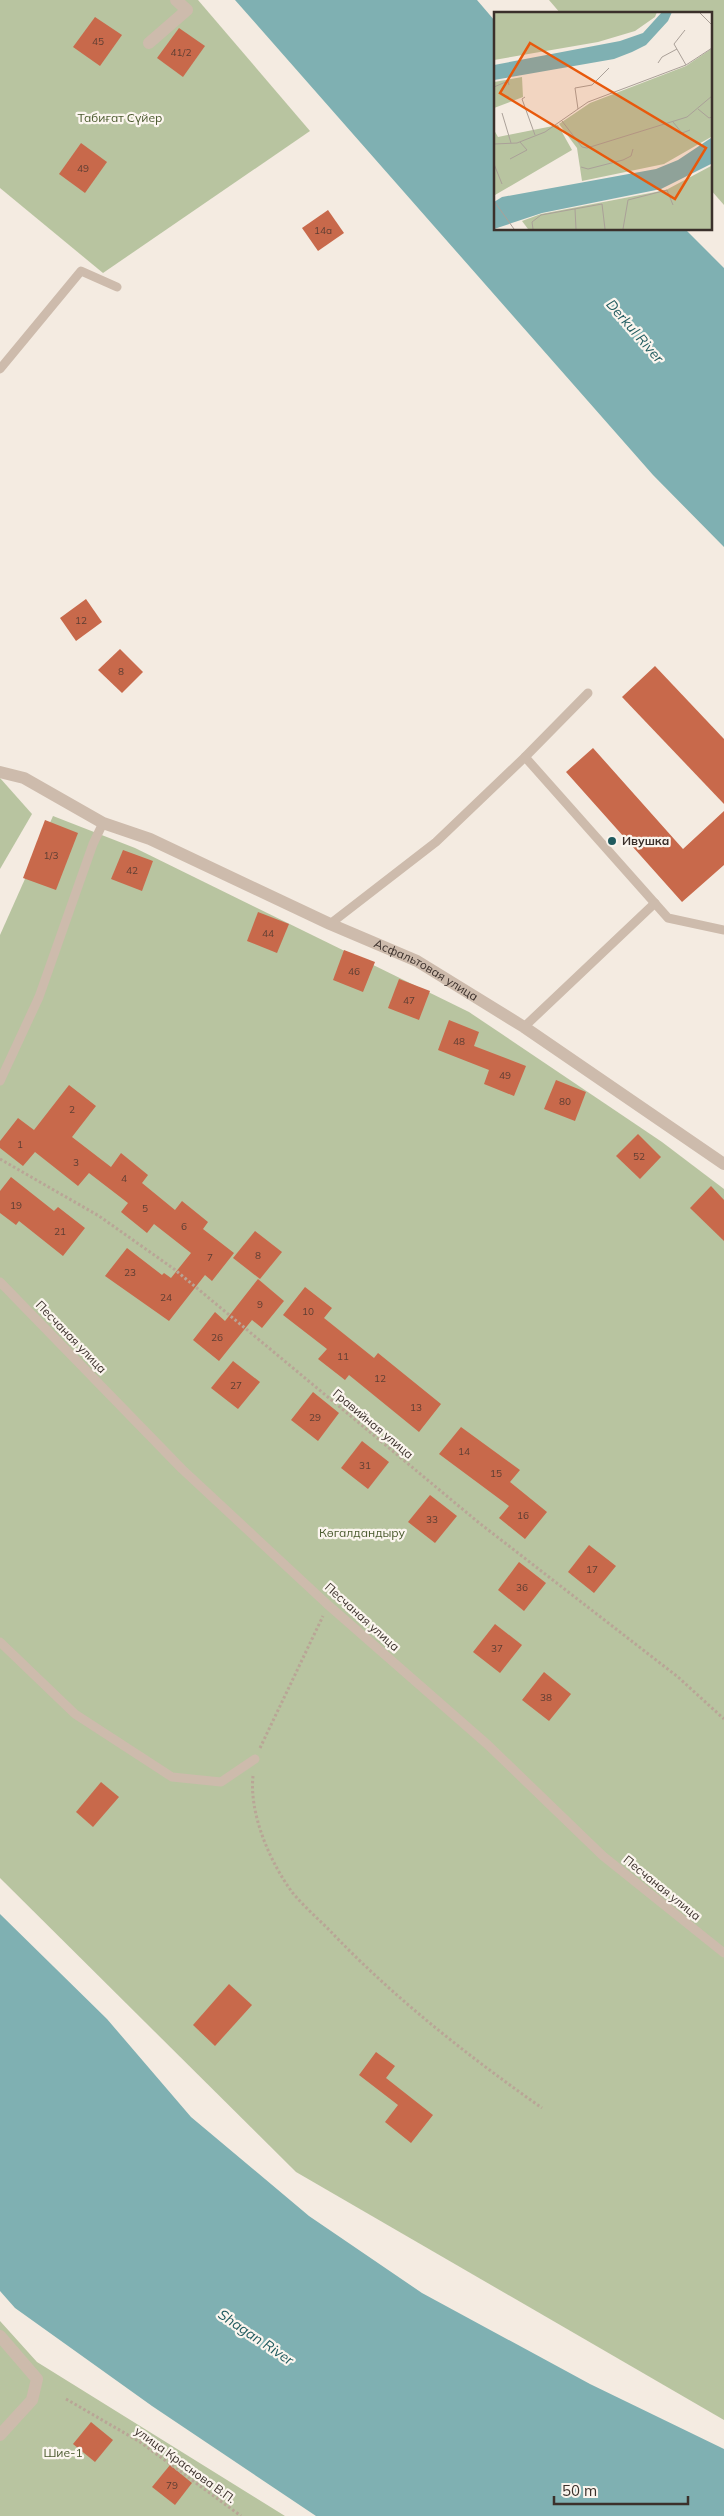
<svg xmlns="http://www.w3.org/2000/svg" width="724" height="2516" font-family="Mulish,sans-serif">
	<rect width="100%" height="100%" fill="#f4ebe1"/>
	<g fill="#b8c4a0">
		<path d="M0,0h198l112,131 -207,142 -103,-85z"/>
		<path d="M549,0h175v205l-14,-16v-175h-149z"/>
		<path d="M0,778l32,36 -32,55z"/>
		<path d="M53,816l82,32 334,164 193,130 62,47v1231l-428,-248 -296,-294v-943z"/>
		<path d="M0,2321l37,41 248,154h-285z"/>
	</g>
	<g fill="#7fb0b2">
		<path d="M235,0h242l18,21v208h190l39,39v279l-71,-72z"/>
		<path d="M0,1914l107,105 84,98 118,99 113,77 168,91 134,65v67h-408l-164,-110 -137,-98 -15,-17z"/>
	</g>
	<g fill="#c8694b">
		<path d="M95,17l27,18 -22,31 -27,-19z"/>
		<path d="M179,28l26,18 -22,31 -26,-19z"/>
		<path d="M81,143l26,19 -22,31 -26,-19z"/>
		<path d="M328,210l16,23 -26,18 -16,-23z"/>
		<path d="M86,599l16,23 -26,19 -16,-23z"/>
		<path d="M120,649l23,23 -21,21 -24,-23z"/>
		<path d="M655,666l69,73v65l-102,-107z"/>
		<path d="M593,748l90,101 41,-38v54l-42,37 -116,-130z"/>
		<path d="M45,820l33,13 -22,57 -33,-12z"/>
		<path d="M123,850l30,11 -11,30 -31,-12z"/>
		<path d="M258,912l31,12 -12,29 -30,-12z"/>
		<path d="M344,950l31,12 -12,30 -30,-12z"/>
		<path d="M399,979l31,12 -11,29 -31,-12z"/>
		<path d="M449,1020l30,12 -5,14 52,20 -12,30 -30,-12 5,-14 -51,-20z"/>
		<path d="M556,1080l30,12 -11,29 -31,-12z"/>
		<path d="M69,1085l27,21 -24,31 39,30 10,-14 27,22 -6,8 33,27 7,-9 26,21 -5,7 31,24 -22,28 -7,-6 -36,46 -64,-45 22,-28 35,27 2,-2 7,5 20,-25 -37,-29 -7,9 -26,-21 7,-9 -39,-30 -11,13 -43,-34 -12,14 -23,-18v-7l18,-23 16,12z"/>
		<path d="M638,1134l23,23 -21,22 -24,-23z"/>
		<path d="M11,1177l43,34 4,-4 27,21 -22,28 -44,-35 -3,4 -16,-12v-22z"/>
		<path d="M711,1186l13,14v41l-34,-33z"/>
		<path d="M255,1231l27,21 -22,27 -27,-21z"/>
		<path d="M258,1279l26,22 -22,27 -10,-8 -33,41 -26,-21 22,-28 10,9z"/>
		<path d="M305,1287l27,21 -8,10 50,40 4,-5 63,51 -22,28 -70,-57 -4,5 -27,-21 9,-10 -44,-34z"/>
		<path d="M233,1361l27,21 -22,27 -27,-21z"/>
		<path d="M313,1392l26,21 -21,28 -27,-21z"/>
		<path d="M461,1427l59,43 -10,12 37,30 -22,27 -26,-21 10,-12 -70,-52z"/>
		<path d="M362,1441l27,21 -21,27 -27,-21z"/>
		<path d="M430,1495l27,21 -22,27 -27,-21z"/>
		<path d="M589,1545l27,21 -22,27 -26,-21z"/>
		<path d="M519,1562l27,21 -22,28 -26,-21z"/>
		<path d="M495,1624l27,21 -22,28 -27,-21z"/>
		<path d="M544,1672l27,22 -22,27 -27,-21z"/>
		<path d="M101,1782l18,15 -26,30 -17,-15z"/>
		<path d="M229,1984l23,21 -37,41 -22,-21z"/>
		<path d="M376,2052l19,14 -9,12 47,37 -22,28 -26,-21 13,-17 -39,-30z"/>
		<path d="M91,2422l22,18 -18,22 -22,-18z"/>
		<path d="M170,2465l22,18 -17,22 -23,-18z"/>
	</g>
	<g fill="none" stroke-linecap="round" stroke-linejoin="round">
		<g stroke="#b9a596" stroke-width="3" stroke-dasharray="2.5 2.5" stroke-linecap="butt">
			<path d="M0,1159l99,57 75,53 304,253 200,155 46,42"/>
			<path d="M260,1748l63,-132"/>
			<path d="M253,1776c-4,38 17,86 39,116 13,16 29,29 43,44 62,64 133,120 207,172"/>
			<path d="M66,2399l74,43 101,74"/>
		</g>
		<g stroke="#cdbbac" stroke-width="9">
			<path d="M0,369l81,-98 36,16"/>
			<path d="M525,757l63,-64"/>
			<path d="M330,924l106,-82 89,-85 143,161 56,12"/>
			<path d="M524,1027l131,-124"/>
			<path d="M0,1081l39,-84 54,-153 10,-21"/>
			<path d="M0,1282l182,187 145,135 161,141 115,111 121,97"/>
			<path d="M0,1642l75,72 97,63 49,5 34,-23"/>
		</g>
		<g stroke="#cdbbac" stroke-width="12">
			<path d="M149,43l38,-33 -11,-10"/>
			<path id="s1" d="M0,772l24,6 79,45 47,16 180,85 87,37 107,66 200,137"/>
			<path d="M0,2336l37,43 -5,21 -32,35"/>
		</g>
	</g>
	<circle fill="#1f5a5e" stroke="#fbf5ee" stroke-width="2" cx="612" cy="841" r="5"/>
	<g text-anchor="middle" stroke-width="4.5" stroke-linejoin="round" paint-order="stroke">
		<g font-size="10" fill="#5e3e33">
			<text x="98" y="45">45</text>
			<text x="181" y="56">41/2</text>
			<text x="83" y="172">49</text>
			<text x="323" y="234">14а</text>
			<text x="81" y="624">12</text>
			<text x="121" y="675">8</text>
			<text x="51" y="859">1/3</text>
			<text x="132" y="874">42</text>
			<text x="268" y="937">44</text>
			<text x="354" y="975">46</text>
			<text x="409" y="1004">47</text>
			<text x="459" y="1045">48</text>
			<text x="505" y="1079">49</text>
			<text x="565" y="1105">80</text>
			<text x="72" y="1113">2</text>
			<text x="20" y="1148">1</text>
			<text x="639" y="1160">52</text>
			<text x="76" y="1166">3</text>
			<text x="124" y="1182">4</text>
			<text x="16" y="1209">19</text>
			<text x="145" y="1212">5</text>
			<text x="184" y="1230">6</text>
			<text x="60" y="1235">21</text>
			<text x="258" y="1259">8</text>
			<text x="210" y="1261">7</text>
			<text x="130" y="1276">23</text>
			<text x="166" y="1301">24</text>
			<text x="260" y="1308">9</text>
			<text x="308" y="1315">10</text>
			<text x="217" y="1341">26</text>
			<text x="343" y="1360">11</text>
			<text x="380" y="1382">12</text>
			<text x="236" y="1389">27</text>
			<text x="416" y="1411">13</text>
			<text x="315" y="1421">29</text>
			<text x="464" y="1455">14</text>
			<text x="365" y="1469">31</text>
			<text x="496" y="1477">15</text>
			<text x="523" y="1519">16</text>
			<text x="432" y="1523">33</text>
			<text x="592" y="1573">17</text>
			<text x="522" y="1591">36</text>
			<text x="497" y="1652">37</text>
			<text x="546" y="1701">38</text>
			<text x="172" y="2489">79</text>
		</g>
		<g font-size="12" fill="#4a5a2e" stroke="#fbf5ee">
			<text x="120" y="122">Табиғат Сүйер</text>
			<text x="362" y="1537">Көгалдандыру</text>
			<text x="63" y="2457">Шие-1</text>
		</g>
		<g font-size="12" font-weight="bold" fill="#3b302b" stroke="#fbf5ee" text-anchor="start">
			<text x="622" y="845">Ивушка</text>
		</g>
		<g font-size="12" fill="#3b302b" stroke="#fbf5ee">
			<text dy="4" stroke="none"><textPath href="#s1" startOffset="471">Асфальтовая улица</textPath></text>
			<text transform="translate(71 1337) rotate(46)" y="4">Песчаная улица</text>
			<text transform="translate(373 1424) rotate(40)" y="4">Гравийная улица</text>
			<text transform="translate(362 1617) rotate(42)" y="4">Песчаная улица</text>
			<text transform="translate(662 1888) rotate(39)" y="4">Песчаная улица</text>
			<text transform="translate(185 2465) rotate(36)" y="4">улица Краснова В.П.</text>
		</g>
		<g font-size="14" font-style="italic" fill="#1f5a5e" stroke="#fbf5ee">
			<text transform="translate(635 331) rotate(49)" y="5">Derkul River</text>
			<text transform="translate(256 2337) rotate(34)" y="5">Shagan River</text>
		</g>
	</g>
	<g transform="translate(494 12)">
		<rect width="218" height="218" fill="#f4ebe1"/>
		<path d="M0,0h163l-2,5 -20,14 -37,11 -104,18zM217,37v88l-47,27 -82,17 -5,-33 -18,-24 31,-21 96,-37zM28,65l1,20 -29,11v-26zM64,113l14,25 -77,45 -1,-65 4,7zM217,154v63h-183l-6,-8 19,-7 125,-24z" fill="#b8c4a0"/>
		<path d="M168,0h10l-4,9 -22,24 -14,7 -18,7 -120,21v-15l126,-24 23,-8zM217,126v26l-50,25 -119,24 -48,16v-27l8,-5 154,-28 22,-9z" fill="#7fb0b2"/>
		<path fill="none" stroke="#aaa098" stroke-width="1" d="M205,0l13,13M191,18l-11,14 12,21M164,51l4,-6 15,-8M0,75l14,-6 1,4M31,85l-3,2 13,36M84,97l-3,-21 17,-3 17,-17M204,97l11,9 3,-1M8,101l9,30M68,109l20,26 5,1 100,-31 25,-21M179,110l9,11 8,-3M0,132l23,-1 28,-11 43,-30 98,-37 26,-17M16,147l17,-9 -7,-8M0,152l8,20M87,155l7,2 35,-9 8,-4 2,-7M0,189l20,28M81,197l1,20M39,217l-1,-7 9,-7 61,-11 3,25M129,217l5,-29 39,-10 6,15"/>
		<path fill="#e8590c" fill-opacity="0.15" stroke="#e8590c" stroke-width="2.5" d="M36,31l176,105 -31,51 -175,-106z"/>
		<rect width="218" height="218" fill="none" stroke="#3b302b" stroke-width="2.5"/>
	</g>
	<path d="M554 2496v8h134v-8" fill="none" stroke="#3b302b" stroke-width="2.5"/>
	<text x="562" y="2496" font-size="15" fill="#3b302b" stroke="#fbf5ee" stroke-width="4" paint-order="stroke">50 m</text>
</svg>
